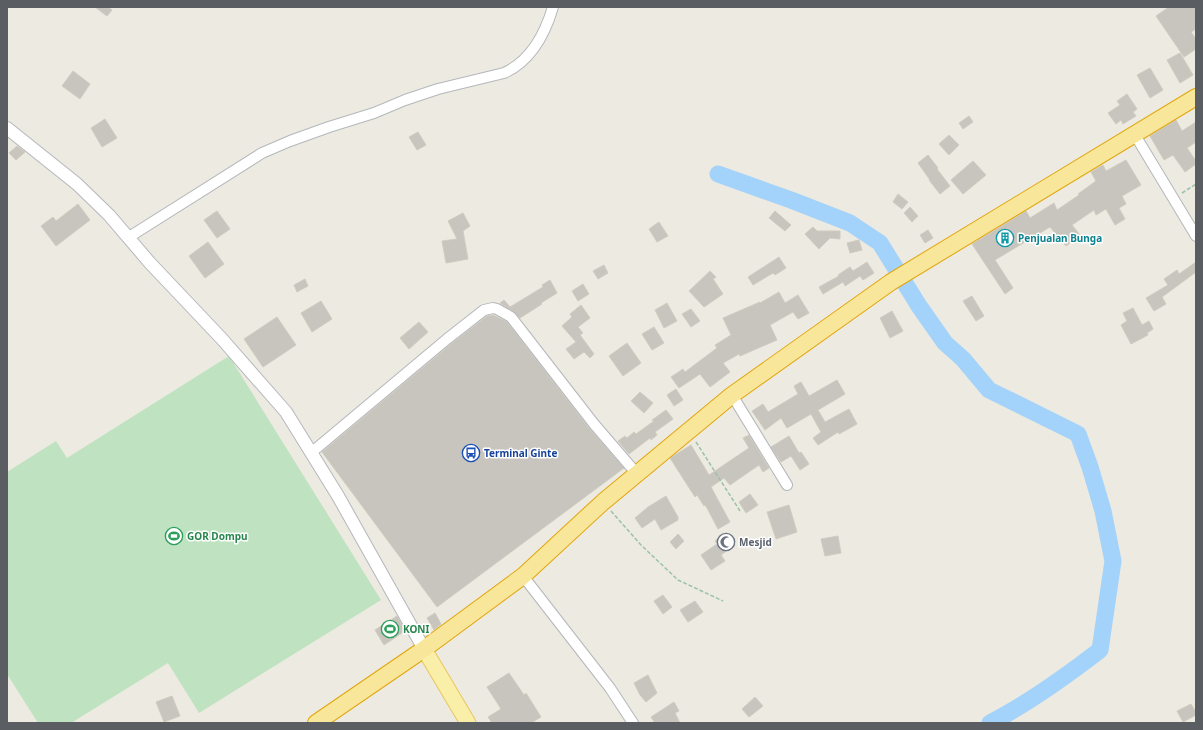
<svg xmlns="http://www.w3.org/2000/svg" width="1203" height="730" font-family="'Noto Sans',sans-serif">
	<rect width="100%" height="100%" fill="#eceae1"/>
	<path fill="#bfe3c0" d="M229,356l152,244 -182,113 -31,-50 -97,60h-33l-31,-49v-202l49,-31 11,17z"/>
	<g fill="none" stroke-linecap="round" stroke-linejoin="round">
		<path stroke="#a3d2fa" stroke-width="17" d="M718,174l73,26 59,23 30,20 39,63 26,37 18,16 26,31 89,44 12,33 13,44 10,50 -13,89c-35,27 -71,53 -110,73"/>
	</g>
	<g fill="#c8c4be" stroke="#d0ccc0">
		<path d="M95,7h13l4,3 -5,6z"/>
		<path d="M1169,7h27v22l-5,3 5,7v10l-12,8 -28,-41z"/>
		<path d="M1180,53l13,22 -13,8 -13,-23z"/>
		<path d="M1150,68l13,22 -13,8 -13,-23z"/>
		<path d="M73,71l17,13 -10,15 -18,-13z"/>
		<path d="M1127,94l10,15 -4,3 3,4 -13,8 -2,-4 -5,4 -8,-11 12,-8 -3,-4z"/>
		<path d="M969,116l4,6 -10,7 -4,-6z"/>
		<path d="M105,119l12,19 -15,9 -11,-19z"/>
		<path d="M1176,120l6,11 14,-9v20l-9,6 9,13v3l-11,8 -12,-17 -9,5 -14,-24z"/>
		<path d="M418,132l8,13 -9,5 -8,-13z"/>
		<path d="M949,135l10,10 -10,10 -10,-11z"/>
		<path d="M17,146l8,6 -9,8 -7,-7z"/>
		<path d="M928,155l10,13 -1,1 13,17 -10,8 -11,-14h1l-12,-17z"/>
		<path d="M1126,160l15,25 -19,11 4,8 -7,4 6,11 -10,6 -9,-16 -10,6 -2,-5 -22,15 8,10 -14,11 -16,-19 -55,33 18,28 -8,6 -33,-50 54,-33 4,7 24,-15 3,7 22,-15 -1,-1 18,-13 -5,-9 12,-7 3,6z"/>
		<path d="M973,161l13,14 -23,19 -12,-14z"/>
		<path d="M898,194l10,8 -6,7 -9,-7z"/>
		<path d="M78,204l12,16 -34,26 -15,-20 12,-9 3,4z"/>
		<path d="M910,207l8,9 -6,6 -8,-9z"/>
		<path d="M217,211l13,18 -13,9 -13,-18z"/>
		<path d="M775,211l16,14 -6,6 -16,-13z"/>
		<path d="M463,213l7,13 -7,5 5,28 -22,4 -4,-22 15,-2 -9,-18z"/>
		<path d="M659,222l9,14 -11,6 -8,-13z"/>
		<path d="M813,227l4,4h23v8l-10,-1 -11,11 -14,-15z"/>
		<path d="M928,230l5,8 -8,5 -5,-8z"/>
		<path d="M859,240l3,10 -12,3 -3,-10z"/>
		<path d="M208,242l16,22 -19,14 -16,-22z"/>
		<path d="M779,257l7,11 -11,7 -2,-2 -20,12 -5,-8z"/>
		<path d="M867,262l7,11 -11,7 -3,-4 -15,10 -2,-4 -20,12 -4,-7 20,-11 -1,-1 12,-8 3,4z"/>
		<path d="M1196,262v10l-34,25 4,7 -12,7 -8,-13 22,-13 -4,-6 13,-9 2,4z"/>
		<path d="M604,265l4,8 -10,6 -5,-8z"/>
		<path d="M710,271l6,6 -3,2 10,15 -19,13 -15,-16z"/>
		<path d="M305,279l3,7 -11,6 -3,-7z"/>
		<path d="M550,280l7,13 -16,10 1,1 -22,14 -6,-6 -14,-9 4,-3 6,7 33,-20 -1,-2z"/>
		<path d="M583,284l6,10 -11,7 -6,-10z"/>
		<path d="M779,292l6,11 13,-8 11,18 -11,6 -5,-7 -23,13 7,15 -37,16 -1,-2 -16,9 7,9 -20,15 -10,-13 -21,14 -8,-11 12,-8 2,3 32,-24 -2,-3 16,-10 -8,-17 37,-16v1z"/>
		<path d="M972,296l12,20 -8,5 -13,-20z"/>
		<path d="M321,301l11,18 -20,13 -11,-19z"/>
		<path d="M667,303l10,18 -13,7 -9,-18z"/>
		<path d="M581,305l9,13 -12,9 5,6 -3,2 14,19 -4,4 -6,-6 -10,7 -8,-10 10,-7 -14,-16 10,-9 -2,-3z"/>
		<path d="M1133,308l9,17 7,-4 4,8 -6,4 1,2 -17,9 -10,-19 6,-4 -4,-8z"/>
		<path d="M691,309l9,12 -9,6 -9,-13z"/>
		<path d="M892,311l11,20 -13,7 -10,-20z"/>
		<path d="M493,315l14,7 82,106 35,40 -187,139 -115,-155 129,-108 36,-28z"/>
		<path d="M277,317l19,28 -33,22 -19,-28z"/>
		<path d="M419,322l9,10 -19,17 -9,-11z"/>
		<path d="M654,327l10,16 -12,7 -10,-16z"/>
		<path d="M627,343l14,20 -18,13 -14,-20z"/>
		<path d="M837,380l8,14 -27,16 7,12 24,-13 8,15 -18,10 -1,-2 -20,13 -5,-7 8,-6 -10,-18 -24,14 -6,-10 -16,12 -13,-19 11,-7 5,8 30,-18 -4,-8 7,-4 8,14z"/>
		<path d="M676,389l7,11 -9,6 -7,-11z"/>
		<path d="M640,392l13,11 -9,10 -13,-12z"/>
		<path d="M666,410l7,9 -18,13 2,3 -6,5 -1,-2 -21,16 -11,-13 7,-5 2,2 7,-6 2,2 18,-13 -2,-1z"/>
		<path d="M749,435l20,33 -6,4 -4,-7 -29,20 -6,-7 -13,9 19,35 -12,7 -11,-21 -2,-3 -1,1 -7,-11 -2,2 -25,-39 21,-13 18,30 40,-27 -6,-10z"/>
		<path d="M789,436l10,17 2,-1 8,12 -9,6 -9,-14 -10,6 -10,-15z"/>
		<path d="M750,494l8,11 -12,8 -7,-11z"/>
		<path d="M666,496l12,21v3l-17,10 -6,-11 -13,9 -7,-10 13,-11z"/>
		<path d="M789,505l8,27 -21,7 -9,-27z"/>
		<path d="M727,533l8,12 -14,10 4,6 -14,9 -10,-15 16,-11 -2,-3z"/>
		<path d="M678,534l6,7 -8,8 -6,-7z"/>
		<path d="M838,536l3,17 -16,3 -4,-17z"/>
		<path d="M663,595l9,12 -9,7 -9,-13z"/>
		<path d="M695,601l8,11 -15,10 -8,-12z"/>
		<path d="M435,613l6,11 -7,6 -7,-12z"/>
		<path d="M397,616l8,15 -21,14 -9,-15z"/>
		<path d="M509,673l15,22 2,-2 15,24 -10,6h-39l-4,-6 13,-8 -14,-22z"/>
		<path d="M648,675l9,18 -11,9 -6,-7 -6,-12z"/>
		<path d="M172,696l8,20 -16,6 -8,-20z"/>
		<path d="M755,697l8,9 -14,11 -7,-8z"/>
		<path d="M674,702l5,9 -4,2 5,10h-25l-4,-6z"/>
		<path d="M1191,704l5,8v3l-13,7 -6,-11z"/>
	</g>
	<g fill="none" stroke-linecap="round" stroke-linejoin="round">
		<defs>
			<g id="minor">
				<path d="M1135,135l61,101"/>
				<path d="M129,237l133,-84 28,-12 39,-14 45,-14 31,-13 33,-11 66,-16c27,-12 41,-39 49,-66"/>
				<path d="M732,395l55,90"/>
				<path d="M312,452l135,-113 37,-29 9,-2 4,1 14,8 83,107 43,50"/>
				<path d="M523,576l87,112 23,35"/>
			</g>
			<path id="tertiary" d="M7,128l70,56 32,31 41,48 72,76 64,73 52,84 86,153"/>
			<path id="primary" d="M424,649l44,74"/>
			<path id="trunk" d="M316,723l108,-74 99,-73 80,-74 129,-107 159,-113 305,-185"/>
		</defs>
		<use href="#minor" stroke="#b4b7bb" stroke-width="12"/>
		<use href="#tertiary" stroke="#b4b7bb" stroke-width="14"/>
		<use href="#primary" stroke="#e9c65d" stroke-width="17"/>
		<use href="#trunk" stroke="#e2a50c" stroke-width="18"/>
		<g stroke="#99c3a6" stroke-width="1.5" stroke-dasharray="4 2" stroke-linecap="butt">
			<path d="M1182,193l14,-9"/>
			<path d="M696,442l44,69"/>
			<path d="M611,511l30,34 37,35 45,21"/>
		</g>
		<use href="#minor" stroke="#fff" stroke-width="10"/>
		<use href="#tertiary" stroke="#fff" stroke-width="12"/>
		<use href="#primary" stroke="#faefa8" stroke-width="15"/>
		<use href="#trunk" stroke="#f8e79a" stroke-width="16"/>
	</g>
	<defs>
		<symbol id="building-ring" viewBox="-11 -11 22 22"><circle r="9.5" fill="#fff" stroke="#0f9aa8" stroke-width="1.5"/><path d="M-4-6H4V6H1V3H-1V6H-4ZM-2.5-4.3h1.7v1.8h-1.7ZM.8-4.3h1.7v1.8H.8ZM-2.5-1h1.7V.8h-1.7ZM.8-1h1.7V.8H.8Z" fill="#0f9aa8"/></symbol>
		<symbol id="bus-ring" viewBox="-11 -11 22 22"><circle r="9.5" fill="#fff" stroke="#1a4fb4" stroke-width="1.5"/><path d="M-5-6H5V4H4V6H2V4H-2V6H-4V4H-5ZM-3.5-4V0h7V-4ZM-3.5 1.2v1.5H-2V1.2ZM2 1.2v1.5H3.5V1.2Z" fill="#1a4fb4"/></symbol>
		<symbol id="stadium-ring" viewBox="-11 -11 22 22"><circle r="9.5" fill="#fff" stroke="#2e9e5b" stroke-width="1.5"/><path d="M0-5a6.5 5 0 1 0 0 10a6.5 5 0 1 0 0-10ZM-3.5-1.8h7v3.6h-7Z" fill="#2e9e5b"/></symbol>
		<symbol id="mosque-ring" viewBox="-11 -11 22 22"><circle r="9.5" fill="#fff" stroke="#6b7280" stroke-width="1.5"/><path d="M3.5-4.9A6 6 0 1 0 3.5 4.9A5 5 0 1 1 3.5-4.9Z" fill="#6b7280"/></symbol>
	</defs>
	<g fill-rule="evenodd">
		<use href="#building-ring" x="995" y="228" width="20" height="20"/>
		<use href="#bus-ring" x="461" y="443" width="20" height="20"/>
		<use href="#stadium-ring" x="164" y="526" width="20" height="20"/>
		<use href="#mosque-ring" x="716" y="532" width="20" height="20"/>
		<use href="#stadium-ring" x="380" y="619" width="20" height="20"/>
	</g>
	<g text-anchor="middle" stroke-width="3" stroke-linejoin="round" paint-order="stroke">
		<g font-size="10" font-weight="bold" fill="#0d838f" stroke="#fff" text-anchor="start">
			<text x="1018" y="242">Penjualan Bunga</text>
		</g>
		<g font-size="10" font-weight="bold" fill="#164399" stroke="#fff" text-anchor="start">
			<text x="484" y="457">Terminal Ginte</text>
		</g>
		<g font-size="10" font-weight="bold" fill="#27864d" stroke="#fff" text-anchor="start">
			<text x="187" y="540">GOR Dompu</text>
			<text x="403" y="633">KONI</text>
		</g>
		<g font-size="10" font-weight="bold" fill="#5b616d" stroke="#fff" text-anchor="start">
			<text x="739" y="546">Mesjid</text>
		</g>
	</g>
	<rect width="1203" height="730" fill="none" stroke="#5a5d61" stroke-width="16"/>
</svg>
